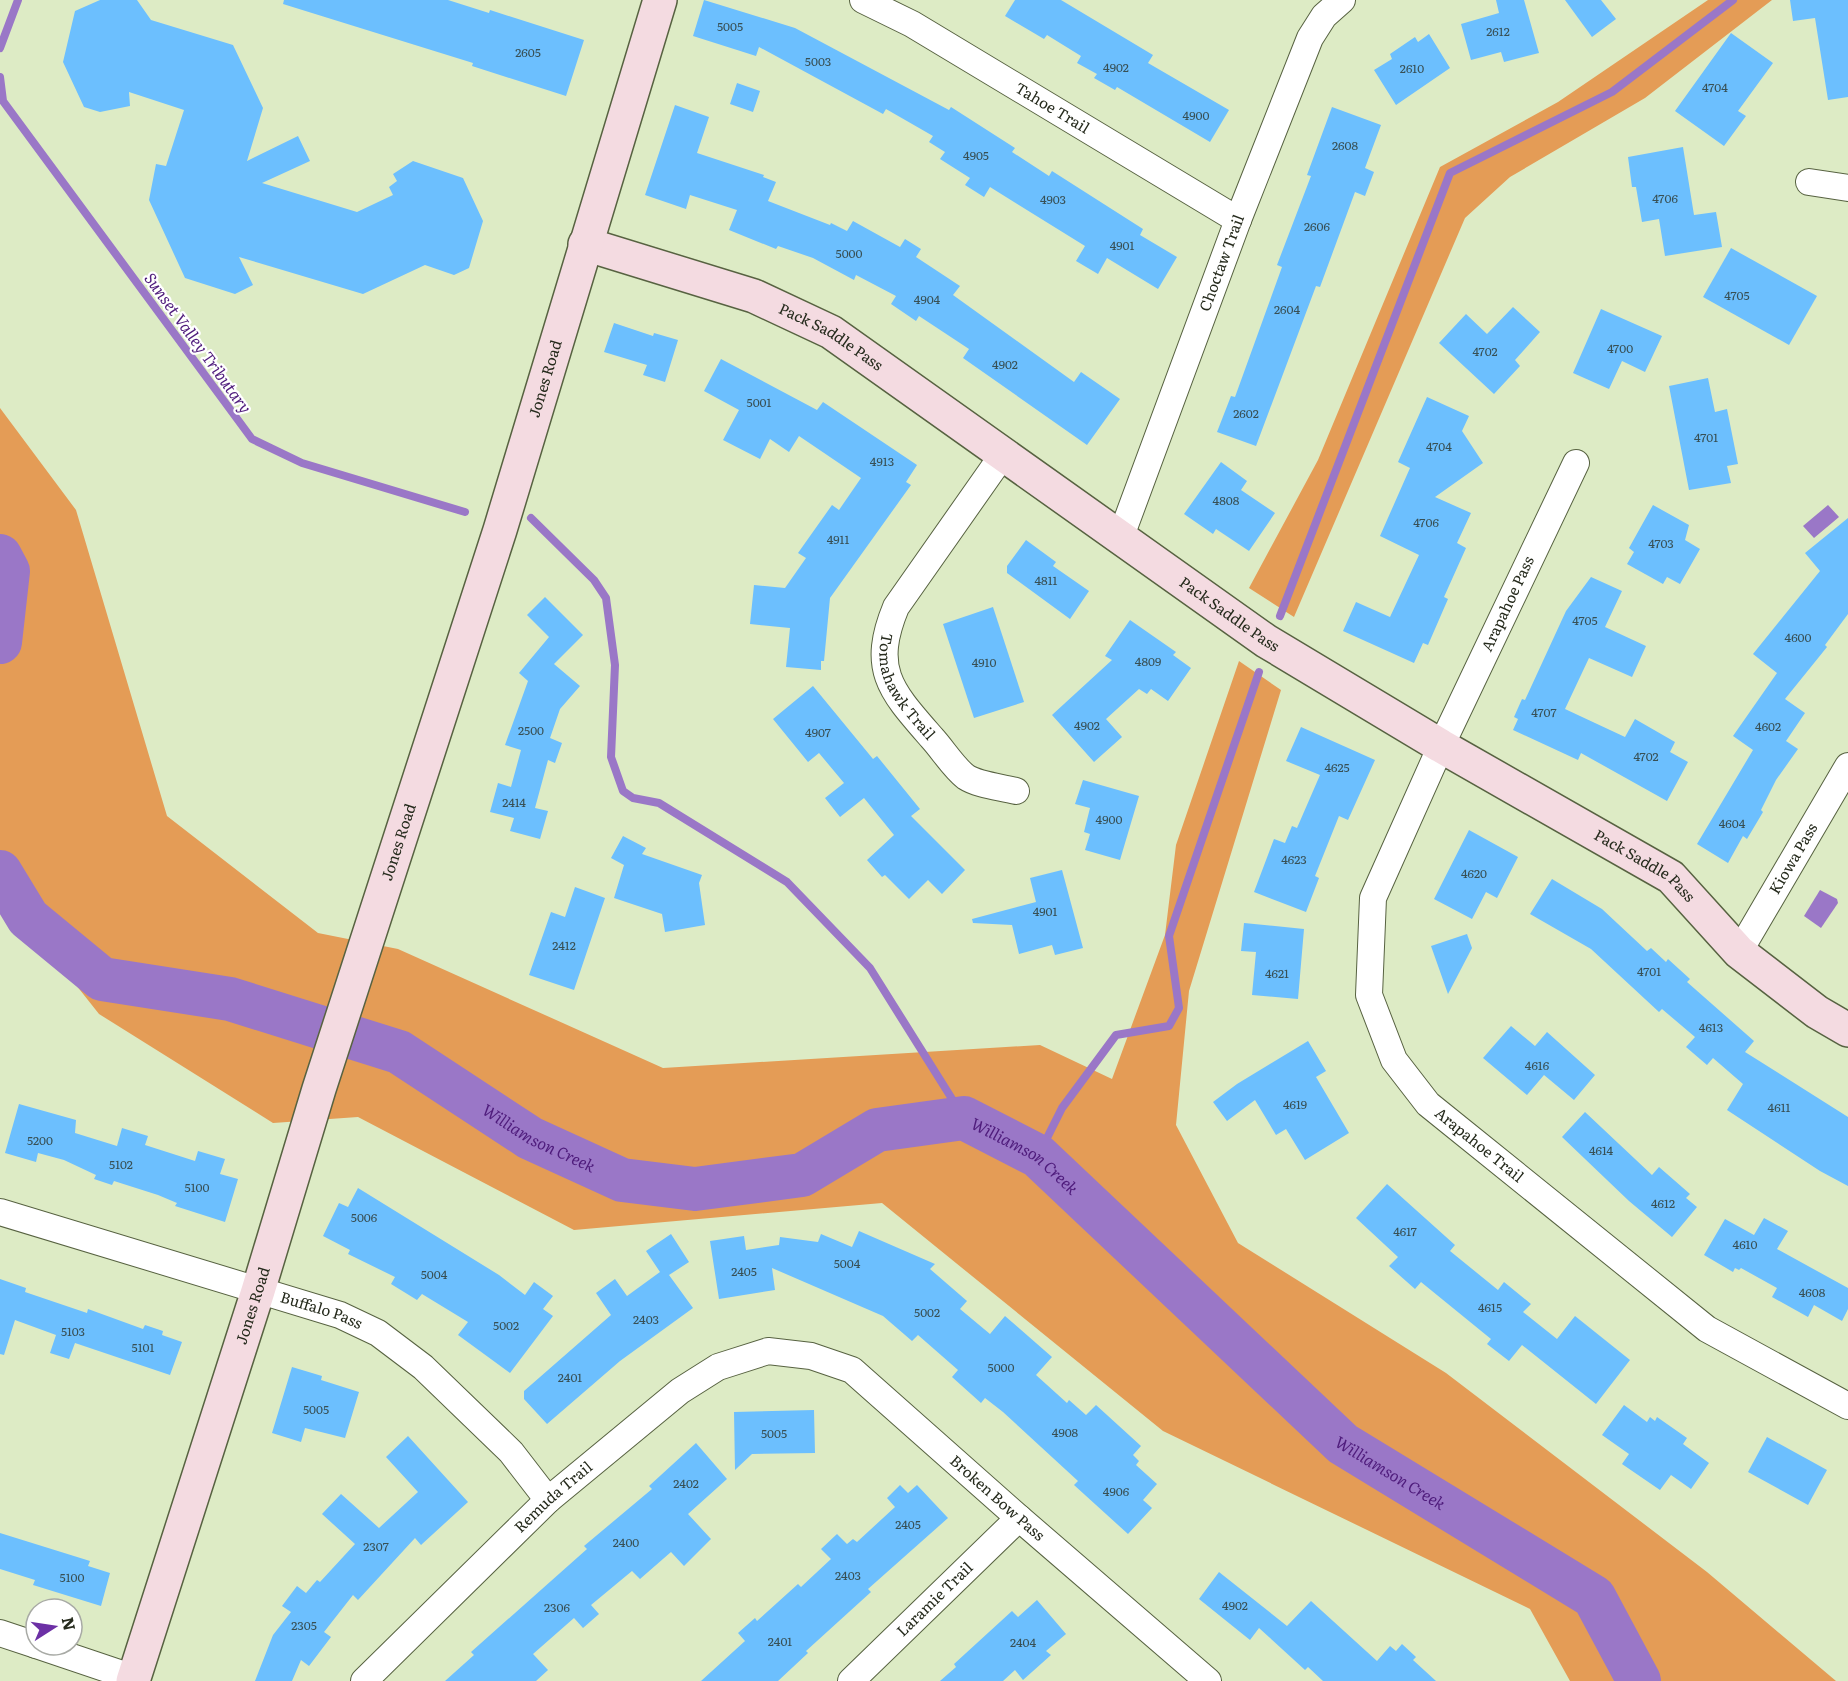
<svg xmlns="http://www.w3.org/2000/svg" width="1848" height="1681" font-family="Literata,serif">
	<rect width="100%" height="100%" fill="#ddebc5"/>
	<g fill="#e49c56">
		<path d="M1708,0h64l-127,98 -135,79 -45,41 -171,399 -45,-29 69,-128 122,-293 118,-65z"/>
		<path d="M0,408l76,102 91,306 151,117 80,16 265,119 377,-23 72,34 53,-144 11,-90 63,-184 42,29 -92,301 -13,134 62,118 208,130 261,199 129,109h-266l-40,-72 -367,-178 -281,-228 -308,27 -216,-113 -85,6 -174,-109 -99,-125z"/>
	</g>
	<g fill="#9a77c7">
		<path d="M1828,505l11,12 -25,21 -11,-12z"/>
		<path d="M1820,890l17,9 1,4 -17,25 -17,-12z"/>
	</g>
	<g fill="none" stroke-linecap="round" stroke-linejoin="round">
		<g stroke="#9a77c7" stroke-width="8">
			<path d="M0,48l18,-48"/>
			<path d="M0,77l3,24 249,338 50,24 163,49"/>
			<path d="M531,518l63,62 12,18 9,67 -4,92 12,34 10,7 26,5 128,79 83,86 94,150"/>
			<path d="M1280,616l170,-443 162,-81 121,-92"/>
			<path d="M1038,1156l24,-48 54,-73 53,-9 10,-18 -10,-72 90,-264"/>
		</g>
		<g stroke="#9a77c7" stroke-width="44">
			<path d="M0,556l8,15 -8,71"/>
			<path id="s1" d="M0,872l28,46 74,61 128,20 169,53 131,86 92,42 73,9 107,-14 75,-45 87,-12 74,38 305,288 251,153 45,84"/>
		</g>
	</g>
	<g fill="#6cbffe">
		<path d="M100,0h37l14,20 82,25 30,63 -16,53 51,-25 12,25 -48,22 95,29 36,-17 -4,-8 8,-6 -4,-7 20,-13 50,17 20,43 -14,47 -15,7 -29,-10 -62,29 -124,-37 14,28 -18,9 -50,-16 -36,-78 7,-36 10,2 18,-56 -55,-18 1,14 -30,6 -16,-5 -21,-45 12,-51z"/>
		<path d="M284,0h164l41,13 1,-3 94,30 -18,56 -94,-30 1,-3 -190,-59z"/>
		<path d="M704,0l91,28 154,82 2,-3 64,41 -3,4 37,24 3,-5 91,58 -3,6 37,22 -19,32 -51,-31 -9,16 -22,-13 9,-15 -95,-59 -6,10 -19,-12 5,-7 -30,-19 5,-7 -16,-10 4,-6 -47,-27 -3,5 -124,-67 -3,9 -63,-20z"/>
		<path d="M1015,0h46l92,55 -5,8 81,47 -19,32 -93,-55 -2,3 -21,-12 3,-4 -20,-11 4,-7 -34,-21 -3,4 -39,-23z"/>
		<path d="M1496,0h28l15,53 -35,9 -3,-10 -30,8 -10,-36 38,-11z"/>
		<path d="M1565,0h36l15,19 -24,18z"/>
		<path d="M1790,0h58v97l-20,3 -13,-82 -22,3z"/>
		<path d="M1731,33l42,30 -35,48 8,5 -22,30 -49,-35z"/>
		<path d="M1429,34l21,34 -54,37 -22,-35 18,-11 -2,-5 25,-17 3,5z"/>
		<path d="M737,83l23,8 -7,21 -23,-8z"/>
		<path d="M675,105l34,12 -12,36 67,22 -1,2 13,5 -8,19 62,24 1,-2 16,8 6,-10 47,26 5,-8 16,10 -5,8 44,29 -7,9 121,87 7,-10 39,27 -33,46 -124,-87 6,-9 -50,-33 -3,5 -25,-17 5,-8 -40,-21 -2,5 -41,-22 -35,-12 -2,3 -47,-19 8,-20 -47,-15 -4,14 -41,-14z"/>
		<path d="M1332,107l49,18 -16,43 9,4 -9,24 -10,-4 -35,95 -4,-1 -60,160 -39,-14 14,-36 4,1 47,-130 -5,-2 34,-89 -4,-1z"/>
		<path d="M1683,147l11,68 22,-3 6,35 -57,9 -6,-37 -17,3 -6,-35h-4l-4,-30z"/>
		<path d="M1731,248l86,48 -28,49 -86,-48z"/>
		<path d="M1513,307l27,25 -25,28 5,6 -26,28 -55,-51 27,-29 21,20z"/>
		<path d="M1601,309l61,27 -17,36 -23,-11 -13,28 -36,-16z"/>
		<path d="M614,323l39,13 1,-3 24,7 -13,42 -22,-7 4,-10 -43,-13z"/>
		<path d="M721,359l96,51 6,-8 94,63 -11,17 5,3 -81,113 -6,63h-3v9l-35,-3 4,-39 -40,-4 4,-39 31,3 21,-30 -8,-5 34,-48 7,5 22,-32 -62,-42 -10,16 -19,-13 -10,20 -37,-19 16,-30 -35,-19z"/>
		<path d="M1708,378l7,34 12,-3 11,55 -11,2 4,17 -42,7 -20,-104z"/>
		<path d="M1427,397l42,19 -7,15 21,32 -48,34 36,16 -14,30 9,5 -22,49 4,2 -20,46 -5,-2 -9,20 -71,-32 13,-29 34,15 29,-62 -39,-19 30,-68 -12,-6z"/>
		<path d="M1221,462l26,19 -6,9 34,23 -26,38 -33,-22 -3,5 -29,-20z"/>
		<path d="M1653,505l36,20 -4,15 15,9 -20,35 -13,-7 -4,7 -36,-20 7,-12 -5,-4z"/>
		<path d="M1848,518v96l-23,31 2,2 -42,52 20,14 -19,28 12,8 -22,31 -15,30 2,2 -16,27 -4,-3 -15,27 -31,-19 56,-94 -20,-14 44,-63 -24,-19 67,-83 -15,-18z"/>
		<path d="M1026,540l30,22 -3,4 36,25 -19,28 -63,-46v-7z"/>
		<path d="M1591,577l31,14 -17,36 41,19 -14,31 -43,-19 -24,51 60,28 10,-18 40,23 -5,10 18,10 -21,39 -86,-48 -3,7 -65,-30 5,-11 -4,-2 8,-18 3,1 41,-89z"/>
		<path d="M545,597l38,38 -29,29 26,22 -20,23 -10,29 12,5 -7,20 -7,-3 -13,48 13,3 -8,28 -30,-8 4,-13 -24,-6 8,-29 13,4 10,-37 -16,-5 23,-64 -9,-8 30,-36 -22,-22z"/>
		<path d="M993,607l31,95 -50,16 -31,-94z"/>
		<path d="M1130,620l46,32 -3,3 18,13 -23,33 -17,-12 -4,5 -8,-5 -33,30 16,18 -28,25 -42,-47 60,-55 -7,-4z"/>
		<path d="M813,686l60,73 4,-3 43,53 -9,7 54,54 -23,24 -14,-14 -19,19 -24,-24 -3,2 -15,-17 27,-25 -30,-37 -24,19 -15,-19 19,-15 -25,-30 -11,9 -35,-43z"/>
		<path d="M1301,727l74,33 -27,60 -9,-4 -24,60 4,2 -13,34 -52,-20 20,-53 11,4 7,-17 5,2 23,-53 -34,-14z"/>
		<path d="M1083,780l56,16 -19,64 -35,-10 5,-16 -6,-2 6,-24 -15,-4z"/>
		<path d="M1469,830l49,27 -21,41 -11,-6 -14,27 -38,-20z"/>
		<path d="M623,836l23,12 -4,6 60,21 -3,8 6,42 -40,7 -3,-18 -48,-16 10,-33 -13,-7z"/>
		<path d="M1062,870l21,78 -28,7 -3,-10 -33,9 -7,-29 -39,-2 -1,-4 64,-17 -6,-24z"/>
		<path d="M1552,879l50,30 45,42 4,-3 15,14 2,-3 22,20 -3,3 67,59 -9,11 103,65v69l-28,-15 -93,-61 16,-26 -30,-26 -6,7 -21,-18 9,-10 -33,-28 -3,3 -68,-63 -61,-35z"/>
		<path d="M575,887l30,11 -31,92 -45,-15 22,-63 14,5z"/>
		<path d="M1244,923l60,6 -6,70 -46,-4 4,-43 -15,-1z"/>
		<path d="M1467,934l5,14 -24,46 -17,-48z"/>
		<path d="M1511,1026l24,20 12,-14 48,43 -21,25 -30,-25 -17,20 -44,-37z"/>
		<path d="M1308,1041l18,30 -10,6 33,56 -44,27 -19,-31 -10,6 -21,-35 -28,21 -14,-19 24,-18z"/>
		<path d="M19,1104l57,16 -1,13 42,13 5,-18 26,8 -3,9 50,16 3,-10 27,8 -5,15 18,5 -13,43 -50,-16 2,-3 -19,-8 -44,-14 -2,4 -18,-6 2,-4 -32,-15 -26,-7 -2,9 -31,-9z"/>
		<path d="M1585,1112l67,63 7,-8 31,27 -4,4 11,9 -25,30 -43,-36 -67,-64z"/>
		<path d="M1387,1184l68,61 -5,6 48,39 6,-8 27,22 -8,8 34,27 18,-23 55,44 -34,44 -74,-59 -13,16 -22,-17 4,-5 -70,-57 -6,7 -26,-23 9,-9 -42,-39z"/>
		<path d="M358,1188l141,87 26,20 9,-13 19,14 -10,13 10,7 -43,57 -52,-38 10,-13 -46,-28 -5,6 -26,-16 4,-7 -47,-23 2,-4 -27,-14 16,-33 9,4z"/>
		<path d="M1764,1218l24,13 -11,18 71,39v21l-6,12 -28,-16 -6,12 -36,-20 5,-9 -36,-20 -2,2 -4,-2 -2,4 -29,-17 21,-36 29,16z"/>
		<path d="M859,1231l76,33 -5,5 37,32 -7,8 30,25 15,-18 47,41 -16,18 31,28 2,-3 17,15 10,-10 45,41 -8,9 6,6 -3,4 21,19 -14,16 9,8 -24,26 -54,-49 4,-4 -75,-69 -18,-14 -4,5 -29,-26 6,-7 -40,-35 -6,6 -29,-25 -111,-48 3,22 -56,9 -9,-58 34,-5 2,14 33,-5 1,-8 38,5 3,-8 31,13z"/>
		<path d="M671,1234l18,28 -20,13 24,33 -73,53 -73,63 -23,-25v-8l87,-76 -15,-22 19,-14 12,17 33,-24 -14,-21z"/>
		<path d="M0,1279l26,9 -1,4 62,21 1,-4 55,20 2,-4 18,6 -1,4 20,7 -12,33 -95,-32 -6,16 -19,-6 6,-18 -41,-15 -11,35 -4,-1z"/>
		<path d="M292,1367l30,9 -1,4 38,12 -14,46 -40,-10 -4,14 -29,-9z"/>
		<path d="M1624,1405l23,17 3,-5 5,4 2,-4 30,21 -4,6 26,19 -18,26 -20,-14 -11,15 -38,-26 7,-10 -27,-19z"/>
		<path d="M814,1410l1,43 -63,1 -17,16 -1,-58z"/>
		<path d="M408,1436l60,66 -47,43 -6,-7 -57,62 -5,-5 -29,37 7,5 -22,29 -8,-6 -9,21h-37l18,-46 18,-23 -9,-6 15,-20 9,7 11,-13 3,2 35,-38 -33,-30 19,-20 38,34 39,-36 -32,-35z"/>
		<path d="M1767,1437l60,33 -19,35 -60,-33z"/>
		<path d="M696,1443l31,36 -39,35 23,25 -27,27 -13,-14 -31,27 -8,-8 -41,34 8,9 -16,14 -9,-10 -41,36 15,16 -12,11h-91l29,-26 -3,-3 116,-103 -3,-3 68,-57 -3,-3z"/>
		<path d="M900,1485l8,8 9,-8 31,33 -80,71 3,3 -65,59 2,2 -30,28h-77l44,-40 -7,-8 17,-15 2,3 41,-37 3,3 30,-28 -10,-10 16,-15 10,10 6,-5 4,3 38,-35 -8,-9z"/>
		<path d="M0,1533l90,28 -2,5 22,7 -9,33 -68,-21 2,-5 -35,-11z"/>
		<path d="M1219,1572l68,54 24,-25 66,60 13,-15 6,5 6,-7 14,13 -3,3 23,21h-113l-15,-14 -3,3 -46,-42 -9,12 -51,-41z"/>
		<path d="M1037,1600l29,34 -20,17 5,4 -28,25 -8,-10 -12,11h-63l16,-14 -2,-3 58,-53 6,6z"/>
	</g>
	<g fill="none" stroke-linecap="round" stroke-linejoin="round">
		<defs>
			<g id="street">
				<path id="s2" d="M863,0l49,24 326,196"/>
				<path d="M1809,182l39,6"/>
				<path id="s3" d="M1002,456l-106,151c-26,63 -5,84 36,131 11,12 22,30 34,39 12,8 35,10 50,14"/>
				<path id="s4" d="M1576,463l-135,283 -68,152 -4,97 25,65 34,44 279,225 141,77"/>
				<path id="s5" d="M1121,536l117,-316 72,-182 14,-22 18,-16"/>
				<path id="s6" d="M1739,952l109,-186"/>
				<path id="s7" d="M0,1212l340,103 38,18 45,34 88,85 37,48"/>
				<path d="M0,1633l36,12"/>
				<path d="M36,1645l98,33"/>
				<path id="s8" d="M364,1681l184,-181 132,-109 38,-24 50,-16 43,5 41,14 167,148 189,163"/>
				<path id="s9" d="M851,1681l168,-163"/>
			</g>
			<g id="secondary">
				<path id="s10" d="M585,244l169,52 77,36 435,309 175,105 230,131 68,75 78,60 31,18"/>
				<path id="s11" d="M133,1681l125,-390 61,-202 181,-559 160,-530"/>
			</g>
		</defs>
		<use href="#street" stroke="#576241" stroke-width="28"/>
		<use href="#secondary" stroke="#576241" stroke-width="36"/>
		<use href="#street" stroke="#fff" stroke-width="26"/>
		<use href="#secondary" stroke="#f4dbe1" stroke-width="33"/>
	</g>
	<g text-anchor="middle" stroke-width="4.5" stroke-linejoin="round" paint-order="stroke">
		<g font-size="12" fill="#385055">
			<text x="730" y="31">5005</text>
			<text x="1498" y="36">2612</text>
			<text x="528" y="57">2605</text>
			<text x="818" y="66">5003</text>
			<text x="1116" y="72">4902</text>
			<text x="1412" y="73">2610</text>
			<text x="1715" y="92">4704</text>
			<text x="1196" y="120">4900</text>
			<text x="1345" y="150">2608</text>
			<text x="976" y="160">4905</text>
			<text x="1665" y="203">4706</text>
			<text x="1053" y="204">4903</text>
			<text x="1317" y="231">2606</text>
			<text x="1122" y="250">4901</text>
			<text x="849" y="258">5000</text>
			<text x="1737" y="300">4705</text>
			<text x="927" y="304">4904</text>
			<text x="1287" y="314">2604</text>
			<text x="1620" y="353">4700</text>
			<text x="1485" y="356">4702</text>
			<text x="1005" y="369">4902</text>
			<text x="759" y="407">5001</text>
			<text x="1246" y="418">2602</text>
			<text x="1706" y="442">4701</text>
			<text x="1439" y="451">4704</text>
			<text x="882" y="466">4913</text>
			<text x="1226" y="505">4808</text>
			<text x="1426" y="527">4706</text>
			<text x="838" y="544">4911</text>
			<text x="1661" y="548">4703</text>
			<text x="1046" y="585">4811</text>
			<text x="1585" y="625">4705</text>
			<text x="1798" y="642">4600</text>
			<text x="1148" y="666">4809</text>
			<text x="984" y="667">4910</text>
			<text x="1544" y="717">4707</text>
			<text x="1087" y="730">4902</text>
			<text x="1768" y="731">4602</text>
			<text x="531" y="735">2500</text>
			<text x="818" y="737">4907</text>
			<text x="1646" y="761">4702</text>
			<text x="1337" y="772">4625</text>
			<text x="514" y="807">2414</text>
			<text x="1109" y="824">4900</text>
			<text x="1732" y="828">4604</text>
			<text x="1294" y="864">4623</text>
			<text x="1474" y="878">4620</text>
			<text x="1045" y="916">4901</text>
			<text x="564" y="950">2412</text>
			<text x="1649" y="976">4701</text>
			<text x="1277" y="978">4621</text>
			<text x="1711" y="1032">4613</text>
			<text x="1537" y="1070">4616</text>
			<text x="1295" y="1109">4619</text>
			<text x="1779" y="1112">4611</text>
			<text x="40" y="1145">5200</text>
			<text x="1601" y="1155">4614</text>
			<text x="121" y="1169">5102</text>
			<text x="197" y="1192">5100</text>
			<text x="1663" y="1208">4612</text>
			<text x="364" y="1222">5006</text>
			<text x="1405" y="1236">4617</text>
			<text x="1745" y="1249">4610</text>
			<text x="847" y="1268">5004</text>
			<text x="744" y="1276">2405</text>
			<text x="434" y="1279">5004</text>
			<text x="1812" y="1297">4608</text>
			<text x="1490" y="1312">4615</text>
			<text x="927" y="1317">5002</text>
			<text x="646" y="1324">2403</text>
			<text x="506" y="1330">5002</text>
			<text x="73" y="1336">5103</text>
			<text x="143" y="1352">5101</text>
			<text x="1001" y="1372">5000</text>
			<text x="570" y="1382">2401</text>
			<text x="316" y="1414">5005</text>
			<text x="1065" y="1437">4908</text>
			<text x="774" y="1438">5005</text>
			<text x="686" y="1488">2402</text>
			<text x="1116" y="1496">4906</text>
			<text x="908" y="1529">2405</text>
			<text x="626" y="1547">2400</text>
			<text x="376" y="1551">2307</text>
			<text x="848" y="1580">2403</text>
			<text x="72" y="1582">5100</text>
			<text x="1235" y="1610">4902</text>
			<text x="557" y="1612">2306</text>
			<text x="304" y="1630">2305</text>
			<text x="780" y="1646">2401</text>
			<text x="1023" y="1647">2404</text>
		</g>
		<g font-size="15" fill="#262b1d" stroke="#fff">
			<text dy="5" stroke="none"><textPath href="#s2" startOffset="218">Tahoe Trail</textPath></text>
			<text dy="5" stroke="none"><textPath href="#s5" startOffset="291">Choctaw Trail</textPath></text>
			<text dy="5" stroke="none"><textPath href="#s10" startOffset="264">Pack Saddle Pass</textPath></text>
			<text dy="5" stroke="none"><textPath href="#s11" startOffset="1366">Jones Road</textPath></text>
			<text transform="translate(1508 604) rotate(-65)" y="5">Arapahoe Pass</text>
			<text dy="5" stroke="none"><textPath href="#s10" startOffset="750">Pack Saddle Pass</textPath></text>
			<text dy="5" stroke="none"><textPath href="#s3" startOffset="272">Tomahawk Trail</textPath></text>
			<text dy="5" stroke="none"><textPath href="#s11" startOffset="880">Jones Road</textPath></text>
			<text dy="5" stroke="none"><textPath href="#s6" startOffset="108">Kiowa Pass</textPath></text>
			<text dy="5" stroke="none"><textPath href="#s10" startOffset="1236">Pack Saddle Pass</textPath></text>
			<text dy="5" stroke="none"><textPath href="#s4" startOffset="768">Arapahoe Trail</textPath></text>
			<text dy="5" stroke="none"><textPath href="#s11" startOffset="394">Jones Road</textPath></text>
			<text dy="5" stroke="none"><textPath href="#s7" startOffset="336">Buffalo Pass</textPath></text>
			<text dy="5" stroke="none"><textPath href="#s8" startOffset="264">Remuda Trail</textPath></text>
			<text dy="5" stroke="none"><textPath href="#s8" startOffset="807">Broken Bow Pass</textPath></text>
			<text dy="5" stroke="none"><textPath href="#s9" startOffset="117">Laramie Trail</textPath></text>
		</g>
		<g font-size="16" font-style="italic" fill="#4f1c7c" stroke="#fff">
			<text transform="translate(198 343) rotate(54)" y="6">Sunset Valley Tributary</text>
			<text dy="6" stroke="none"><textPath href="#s1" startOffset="621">Williamson Creek</textPath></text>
			<text dy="6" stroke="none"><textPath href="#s1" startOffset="1143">Williamson Creek</textPath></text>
			<text dy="6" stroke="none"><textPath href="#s1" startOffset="1629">Williamson Creek</textPath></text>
		</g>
	</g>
	<g transform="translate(54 1627) rotate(78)"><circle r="28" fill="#ffffff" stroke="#a8aaa5" stroke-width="1.5"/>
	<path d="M0-4.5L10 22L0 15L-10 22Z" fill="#6c30a5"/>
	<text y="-9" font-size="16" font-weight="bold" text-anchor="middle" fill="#262b1d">N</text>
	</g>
</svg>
